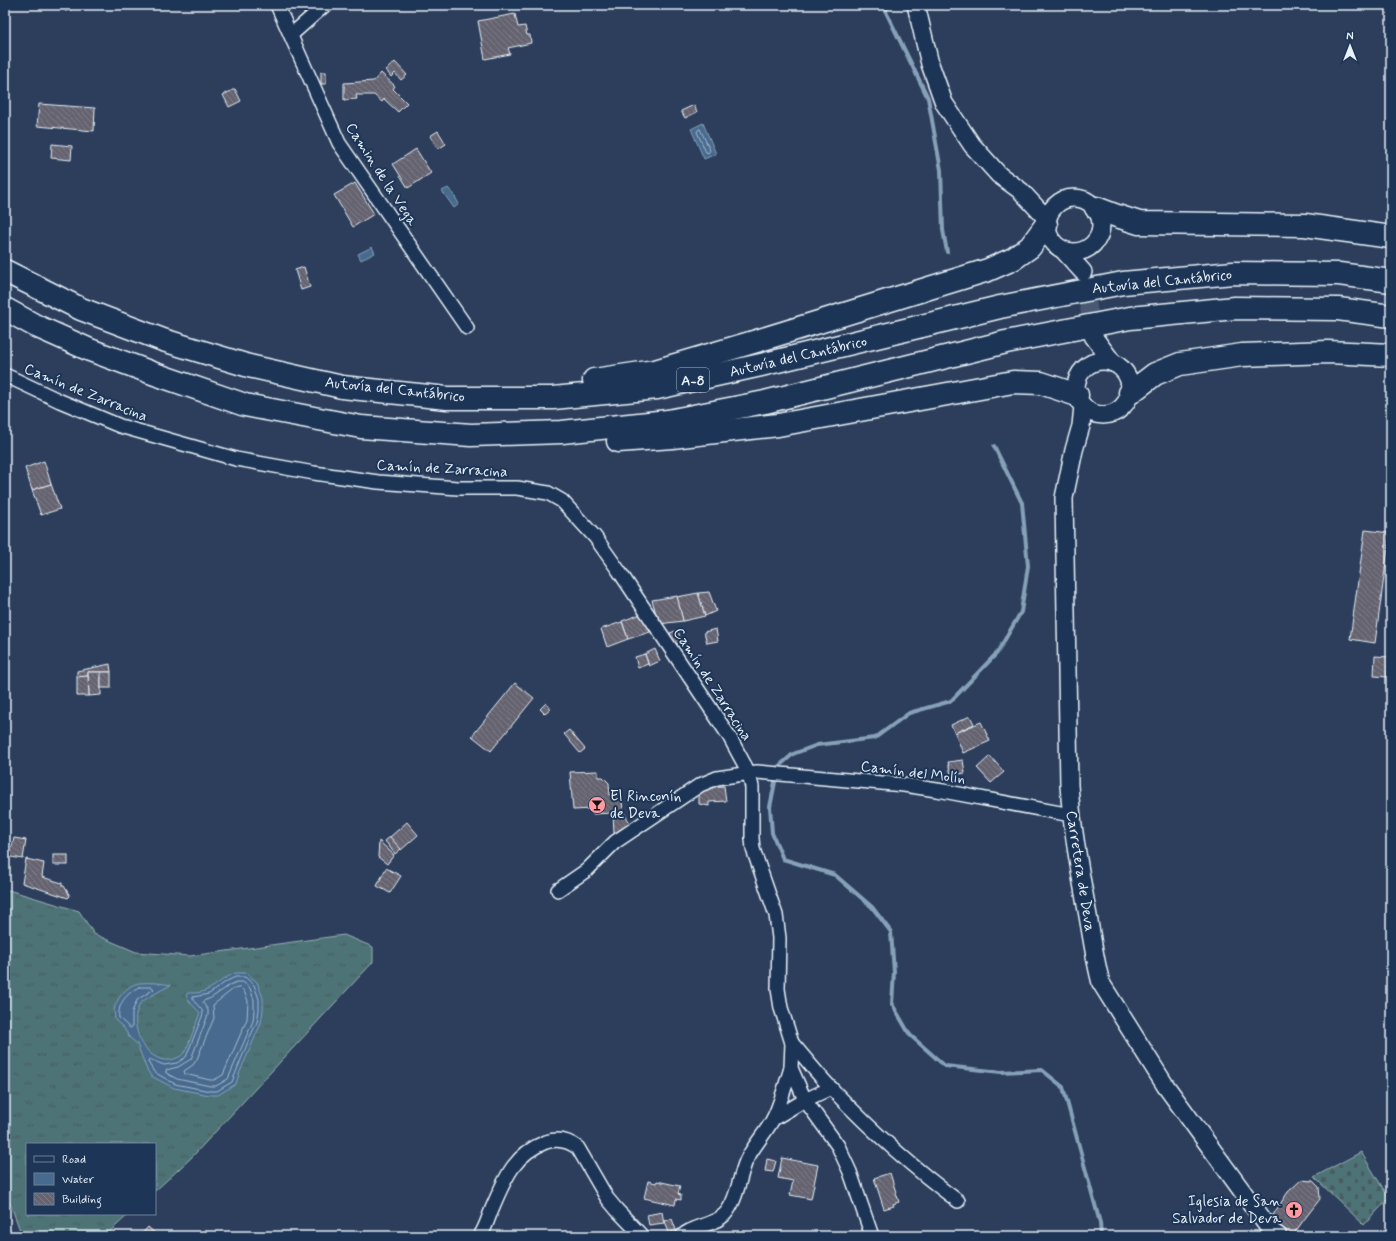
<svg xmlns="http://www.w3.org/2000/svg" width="1396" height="1241" font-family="Mynerve,sans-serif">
	<defs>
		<pattern id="grass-tufts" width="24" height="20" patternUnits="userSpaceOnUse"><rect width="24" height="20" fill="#4d7376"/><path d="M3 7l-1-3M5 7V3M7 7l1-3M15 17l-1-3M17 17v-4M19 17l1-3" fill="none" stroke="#495b5e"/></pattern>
		<pattern id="cemetery-stones" width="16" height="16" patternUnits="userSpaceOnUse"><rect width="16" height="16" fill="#4d7376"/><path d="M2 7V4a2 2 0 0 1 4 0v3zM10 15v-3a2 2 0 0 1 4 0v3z" fill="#495b5e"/></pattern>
		<pattern id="building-back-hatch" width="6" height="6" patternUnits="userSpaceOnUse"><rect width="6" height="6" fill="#666471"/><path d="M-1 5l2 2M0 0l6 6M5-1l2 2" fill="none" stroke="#7c7b86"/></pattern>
	</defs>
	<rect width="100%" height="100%" fill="#2c3e5c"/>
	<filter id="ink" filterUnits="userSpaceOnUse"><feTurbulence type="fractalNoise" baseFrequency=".025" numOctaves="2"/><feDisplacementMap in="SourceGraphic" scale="8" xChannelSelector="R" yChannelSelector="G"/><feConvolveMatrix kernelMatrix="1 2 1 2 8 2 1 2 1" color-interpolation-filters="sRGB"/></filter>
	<g filter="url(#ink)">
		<path fill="url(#grass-tufts)" stroke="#9ab2b7" d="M5,889l74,22 15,23 42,18 54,4 154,-21 29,12v15l-182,196 -36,33v-47h-128v70h102l-24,22h-83l-12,-33 -5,-5z"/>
		<path fill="url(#cemetery-stones)" stroke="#9ab2b7" d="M1361,1152l28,46 -25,27 -50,-48z"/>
		<g fill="#476b8e" stroke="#87a1b8">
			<path d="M703,123l13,31 -12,5 -13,-30z"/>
			<path d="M448,188l6,7 5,9 -5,4 -12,-17z"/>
			<path d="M372,247l3,6 -14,7 -3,-6z"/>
			<path d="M236,973h10l11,9 6,16v12l-2,13 -22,51 -3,10 -18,11h-9l-35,-7 -23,-12 -4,-6 -10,-26 -8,-7 -5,-9 -9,-8c0,-3 -1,-7 -1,-10 2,-11 13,-25 25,-27 10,-1 22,0 32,2 -6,3 -29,15 -31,19 -13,20 5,59 30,56 5,-1 11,-3 14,-7 5,-7 12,-31 16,-40l-12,-13 -2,-5 2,-2c6,0 14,0 19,-3 11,-5 15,-12 29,-17z"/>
		</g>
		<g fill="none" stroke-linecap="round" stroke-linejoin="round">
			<g stroke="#a8bbce" stroke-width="1">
				<path d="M700,129l10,21 -2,3 -2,-1 -9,-20 1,-2z"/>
				<path d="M236,977h9l9,8 5,14v11l-2,12 -7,15 -18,45 -15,9h-7l-35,-7 -21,-12 -6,-10 1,-3 15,6 13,-2 9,-6 17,-43 -1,-4 -9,-10v-3l16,-3 18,-13z"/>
				<path d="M237,982h6l7,6 4,12v10l-1,11 -25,58 -12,7h-6l-33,-7 -11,-6v-3l12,-3 13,-8 17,-44v-5l-5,-7v-2l8,-3 19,-13z"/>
				<path d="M139,987h13l2,2 -17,11 -5,12v15l-2,1 -11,-10c-2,-14 8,-25 20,-31z"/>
				<path d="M238,988h3l3,3 4,10 -1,18 -24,56 -9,5h-4l-25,-6 -1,-3 9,-6 4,-6 17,-41 -1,-13 19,-15z"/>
			</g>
			<g stroke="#87a1b8" stroke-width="4">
				<path d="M887,5l-1,7 42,86 13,72 2,60 4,22"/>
				<path d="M994,446l28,57 6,63 -7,46 -24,41 -46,48 -42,12 -34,25 -58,7 -24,9 -15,13 -8,40 2,26 11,26 52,16 37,32 19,25 3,40 -2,32 18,31 35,31 56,6 41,-2 21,17 37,136 1,13"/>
			</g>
		</g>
		<g fill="url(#building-back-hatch)" stroke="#e8f1f8">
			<path d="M64,5h6l1,5 -6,1z"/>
			<path d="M515,14l3,13 7,-1 2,9h3l1,8 -23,5 2,6 -25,5 -7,-38z"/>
			<path d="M395,62l12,13 -6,5 -6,-7 -4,4 -5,-7z"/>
			<rect x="321" y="72" width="5" height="12"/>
			<path d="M381,73l14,13 -2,3 14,14 -9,9 -14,-13 -2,3 -8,-7h-18l1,4 -13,1v-17l30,-2z"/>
			<path d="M235,89l6,12 -12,6 -6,-12z"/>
			<path d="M39,104l56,4 -1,23 -57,-5z"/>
			<path d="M694,105l3,7 -12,6 -4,-7z"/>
			<path d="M438,131l8,13 -8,5 -8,-13z"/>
			<path d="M52,144l20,2 -1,14 -20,-2z"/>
			<path d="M416,149l15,24 -23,15 -15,-24z"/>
			<path d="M355,183l19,31 -21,13 -19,-32z"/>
			<path d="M304,267l6,20 -9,3 -6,-20z"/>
			<path d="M44,461l7,23 -19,6 -7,-22z"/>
			<path d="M51,484l9,25 -19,6 -9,-25z"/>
			<path d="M1365,530l25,3 -15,110 -25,-4z"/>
			<path d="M709,592l7,19 -11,5 -7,-23z"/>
			<path d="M698,593l7,23 -22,5 -6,-24z"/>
			<path d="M677,596l6,25 -24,3 -7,-24z"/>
			<path d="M644,613l6,19 -22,7 -6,-18z"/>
			<path d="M622,622l6,17 -21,8 -6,-18z"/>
			<path d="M716,629l2,12 -11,2 -3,-11z"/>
			<path d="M678,630l3,12 -7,3 -4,-12z"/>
			<path d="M655,649l5,12 -11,5 -4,-12z"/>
			<path d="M645,654l3,10 -10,4 -3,-11z"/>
			<path d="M1375,656l14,1 -2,20 -13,-1z"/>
			<path d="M110,664l1,8h-23v4l-11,1v-6z"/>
			<path d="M88,672h13v23l-12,1z"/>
			<rect x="101" y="672" width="10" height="16"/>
			<path d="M88,676l1,20h-12v-19z"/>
			<path d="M515,683l19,15 -43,53 -19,-15z"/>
			<path d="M546,703l5,6 -6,5 -5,-5z"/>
			<path d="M970,716l4,8 -19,9 -4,-8z"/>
			<path d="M981,722l9,19 -27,12 -8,-20z"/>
			<path d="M569,730l16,19 -5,4 -16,-19z"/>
			<path d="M990,756l14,16 -13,11 -14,-15z"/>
			<path d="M963,760l2,13 -14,2 -3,-13z"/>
			<path d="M598,771v6h5l6,6 1,13h8l4,5 1,10 8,14 -7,5 -10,3 -1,-20 -20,1v-5l-20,1 -3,-38z"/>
			<path d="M724,786l2,15 -17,1v4l-10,-2v-11l7,-6z"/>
			<path d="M407,822l11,13 -17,15 -11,-13z"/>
			<path d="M390,837l11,12 -6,5 -10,-13z"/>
			<path d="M14,838l12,2 -3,19 -18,-3 2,-9h5z"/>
			<path d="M379,841l15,14 -7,9 -9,-7z"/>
			<rect x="53" y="855" width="15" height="10"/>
			<path d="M26,859l18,4 -2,14 20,6v3h2l6,10 -2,2 -46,-15z"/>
			<path d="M386,868l15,8 -11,17 -13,-7z"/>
			<path d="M782,1158l36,7 -7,34 -21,-4 3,-14 -15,-3z"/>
			<path d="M767,1159l9,2 -3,11 -8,-1z"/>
			<path d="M890,1173l9,29 -6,2 1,2 -10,3 -10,-31z"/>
			<path d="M1301,1180l12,1 6,6 1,12 -17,22 -10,14 -17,-12 -3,-4v-4l15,-23z"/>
			<path d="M648,1181l8,2 1,-2 23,5 -2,8 3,1v5l-5,-1 -1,6 -31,-7z"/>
			<path d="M662,1212l2,11 -15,2 -2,-10z"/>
			<path d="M672,1219l4,11 -7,3 -4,-12z"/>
			<path d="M148,1227l10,9h-18z"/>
		</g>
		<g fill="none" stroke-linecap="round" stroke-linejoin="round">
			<path stroke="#485973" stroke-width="17" stroke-dasharray="17 8" stroke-linecap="butt" d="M1084,278l9,58"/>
			<defs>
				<g id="minor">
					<path d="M277,5l62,138 128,185"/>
					<path d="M291,35l34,-30"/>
					<path d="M5,375l55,26 60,25 116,33 78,14 64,9 80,6h59l31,5 14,8 33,36 24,34 110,165 20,37 3,14v51l1,11 23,66 3,23 -1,51 3,19 11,35 -1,25 14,32 33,46 12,26 22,64"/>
					<path d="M558,890l29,-20 28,-28 85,-57 17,-7 40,-6 147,13 39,6 128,24"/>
					<path d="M792,1043c13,15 26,32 40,46 39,41 81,79 126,112"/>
					<path d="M773,1119l32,-19 26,-12"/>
					<path d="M480,1236c5,-7 8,-17 11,-25 13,-30 22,-57 55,-69 12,-4 23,-1 32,6l29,50 10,12 25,26"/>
					<path d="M682,1236c11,-11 32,-10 43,-22 12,-13 14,-37 21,-53 7,-15 19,-27 27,-42 7,-13 13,-36 18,-51"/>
				</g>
				<g id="tertiary">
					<path d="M916,5l14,59 14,39 28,42 27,30 22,16 26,28"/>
					<circle cx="1074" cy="225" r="27"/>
					<path d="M1064,251l19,21"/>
					<path d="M1093,336l20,27"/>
					<circle cx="1103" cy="388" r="27"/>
					<path d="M1083,406l-2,20 -7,24 -10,48 5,287c3,44 11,87 19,131 4,22 7,45 13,67l64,102 107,147 6,4"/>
				</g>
				<g id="motorway">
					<path d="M1096,208l21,8 22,7 166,2 86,12"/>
					<path d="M5,271l76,38 82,31 86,26 93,21 105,11h106l104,-10 104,-23 239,-58 123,-24 110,-10 106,1 52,7"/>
					<path d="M5,309l31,17 54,24 65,24 90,31 116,22 110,8 91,-3 106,-11 97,-19 241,-60 124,-24 105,-10 103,1 53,7"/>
					<path d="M594,380l61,-9 105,-31 228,-70 25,-11 17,-12 16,-22"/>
					<path d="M1130,393l25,-19 25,-10 62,-9 86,-3 63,3"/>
					<path d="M618,441l54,-4 106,-12 235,-43 28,1 36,12"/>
				</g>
			</defs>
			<use href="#minor" stroke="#e8f1f8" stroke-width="16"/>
			<use href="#tertiary" stroke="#e8f1f8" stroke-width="20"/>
			<use href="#motorway" stroke="#e8f1f8" stroke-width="25"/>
			<use href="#minor" stroke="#1d3557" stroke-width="13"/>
			<use href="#tertiary" stroke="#1d3557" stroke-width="17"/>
			<use href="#motorway" stroke="#1d3557" stroke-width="22"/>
		</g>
	</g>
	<defs>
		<symbol id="bar-disc" viewBox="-11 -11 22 22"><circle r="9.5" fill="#ff9aa2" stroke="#1d3557"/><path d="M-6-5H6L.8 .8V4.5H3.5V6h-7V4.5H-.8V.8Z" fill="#111"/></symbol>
		<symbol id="church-disc" viewBox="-11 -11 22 22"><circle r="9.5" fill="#ff9aa2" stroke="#1d3557"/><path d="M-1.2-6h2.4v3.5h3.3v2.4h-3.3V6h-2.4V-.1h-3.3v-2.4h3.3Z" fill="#111"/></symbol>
	</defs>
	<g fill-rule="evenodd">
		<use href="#bar-disc" x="587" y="795" width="20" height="20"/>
		<use href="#church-disc" x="1284" y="1200" width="20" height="20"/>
	</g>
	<g text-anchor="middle" stroke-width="4" stroke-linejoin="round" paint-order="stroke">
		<rect fill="#1d3557" stroke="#abb9c8" stroke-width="1" x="677" y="368" width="32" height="24" rx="3"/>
		<g font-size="14" font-weight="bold" fill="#e8f1f8">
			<text x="693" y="385">A-8</text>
		</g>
		<g font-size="15" fill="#e8f1f8" stroke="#1d3557">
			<text transform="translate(382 174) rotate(57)" y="5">Camin de la Vega</text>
			<text transform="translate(1162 281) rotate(-6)" y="5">Autovía del Cantábrico</text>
			<text transform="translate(798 356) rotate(-13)" y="5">Autovía del Cantábrico</text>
			<text transform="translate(395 389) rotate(6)" y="5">Autovía del Cantábrico</text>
			<text transform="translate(86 392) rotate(22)" y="5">Camín de Zarracina</text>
			<text transform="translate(442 468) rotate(3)" y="5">Camín de Zarracina</text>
			<text transform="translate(713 684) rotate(57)" y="5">Camín de Zarracina</text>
			<text transform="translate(913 772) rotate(7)" y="5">Camín del Molín</text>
			<text transform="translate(1081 871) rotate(81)" y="5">Carretera de Deva</text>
		</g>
		<g font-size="15" fill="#e8f1f8" stroke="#1d3557" text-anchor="start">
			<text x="610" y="801">El Rinconín<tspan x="610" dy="17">de Deva</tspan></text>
			<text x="1281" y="1206" text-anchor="end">Iglesia de San<tspan x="1281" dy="17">Salvador de Deva</tspan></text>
		</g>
	</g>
	<rect width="1396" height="1241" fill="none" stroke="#1d3557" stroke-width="20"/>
	<rect x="10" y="10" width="1376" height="1221" fill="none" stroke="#e8f1f8" stroke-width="1.5" filter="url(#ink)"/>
	<rect x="26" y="1143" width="130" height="72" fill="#1d3557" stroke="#6e8097"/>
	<rect x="34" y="1156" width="20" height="6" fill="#1d3557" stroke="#6e8097"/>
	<text x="62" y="1163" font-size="12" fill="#e8f1f8">Road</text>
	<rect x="34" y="1173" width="20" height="12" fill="#476b8e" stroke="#6e8097"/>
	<text x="62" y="1183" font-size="12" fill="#e8f1f8">Water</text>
	<rect x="34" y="1193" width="20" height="12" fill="url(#building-back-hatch)" stroke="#6e8097"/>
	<text x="62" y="1203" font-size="12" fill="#e8f1f8">Building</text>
	<g transform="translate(1350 46)" stroke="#1d3557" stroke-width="3" paint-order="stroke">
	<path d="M0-3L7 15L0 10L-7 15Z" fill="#e8f1f8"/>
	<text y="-6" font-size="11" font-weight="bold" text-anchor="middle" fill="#e8f1f8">N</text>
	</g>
</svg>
